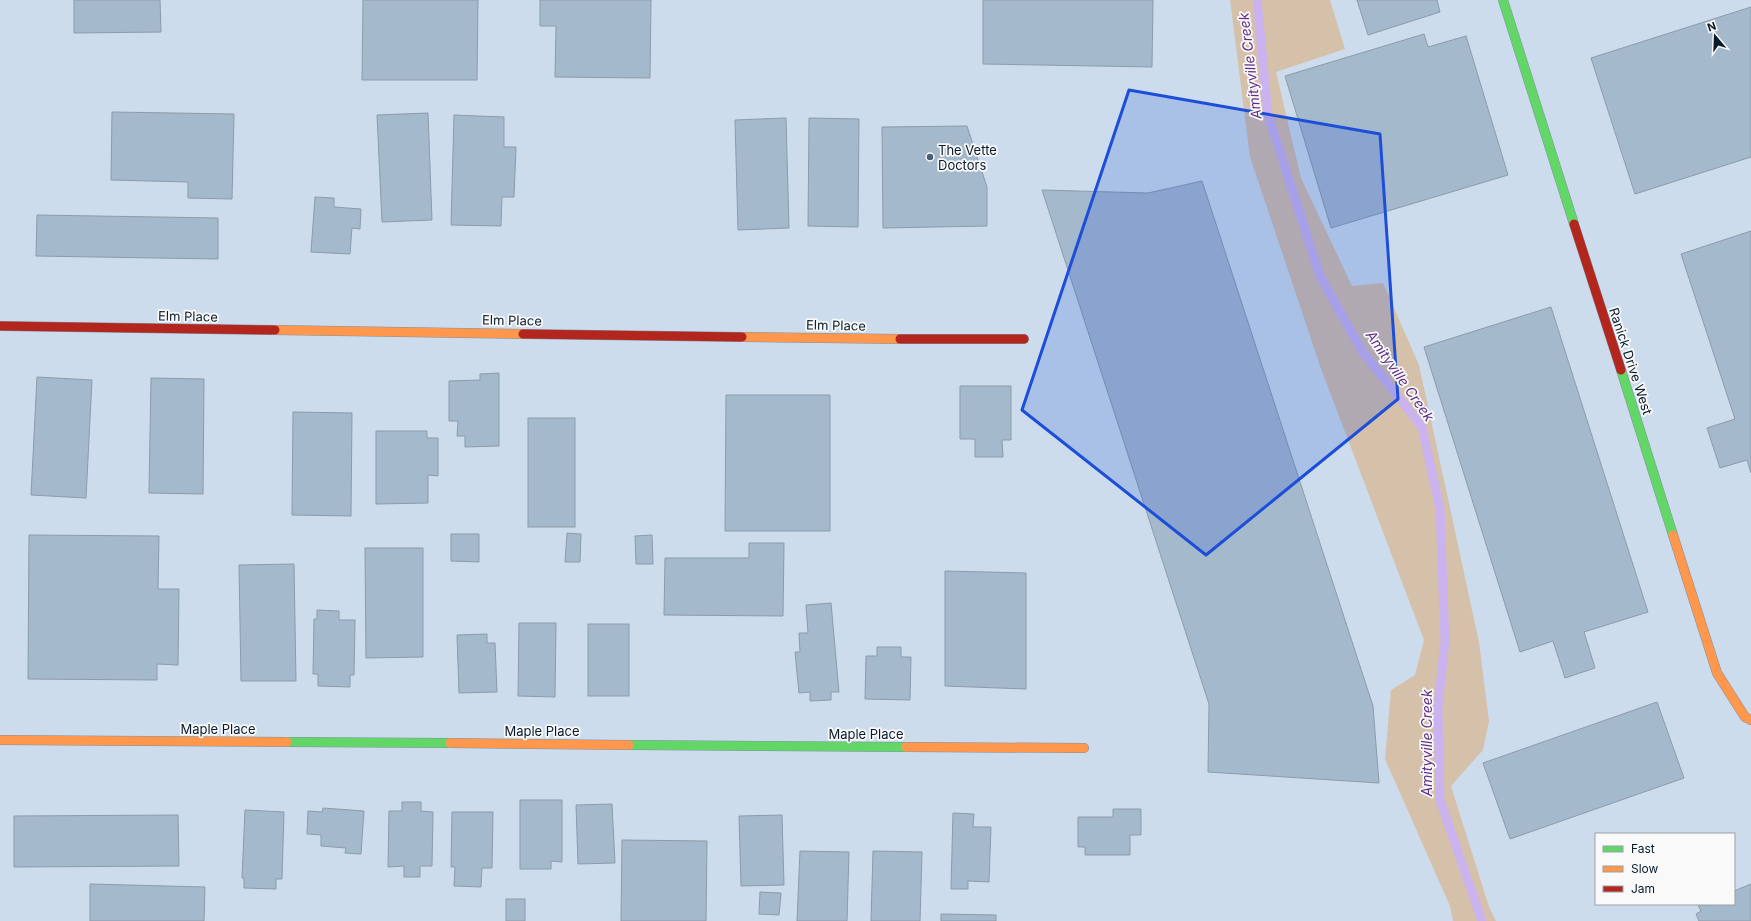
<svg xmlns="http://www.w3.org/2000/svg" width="1751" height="921" font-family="Inter,sans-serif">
	<rect width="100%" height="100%" fill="#ccdcec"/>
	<path fill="#d5c0a9" d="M1230,0h100l15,49 -69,23 25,106 51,108 31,-3 36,82 60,277 10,79 -6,29 -32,36 38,121 7,14h-43l-3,-15 -65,-147 6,-69 24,-15 9,-35 -104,-274 -70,-209z"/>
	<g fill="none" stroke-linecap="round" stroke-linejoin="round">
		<path stroke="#cbb3ef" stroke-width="9" d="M1257,0l11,115 52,161 42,75 60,76 18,82 5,133 -7,65 2,93 42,121"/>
	</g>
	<g fill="#a5b9cd" stroke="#8b9ba9">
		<path d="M74,0h86l1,32 -87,1z"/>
		<path d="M363,0h115l-1,80h-115z"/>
		<path d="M540,0h111l-1,78 -95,-1 1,-51h-16z"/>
		<path d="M983,0h170l-1,67 -169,-3z"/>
		<path d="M1357,0h80l3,12 -72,23z"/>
		<path d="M1751,7v150l-116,37 -44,-136z"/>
		<path d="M1424,34l4,13 38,-11 42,139 -177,53 -46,-152z"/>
		<path d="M112,112l122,2 -2,85 -44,-1v-16l-77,-2z"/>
		<path d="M428,113l4,107 -50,2 -5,-107z"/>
		<path d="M454,115l50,2v30h12l-2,50h-12l-1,29 -50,-1z"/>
		<path d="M786,118l3,110 -51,2 -3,-110z"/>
		<path d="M809,118l50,1 -1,108 -50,-1z"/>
		<path d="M967,126l20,61v39l-104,2 -1,-101z"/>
		<path d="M1202,181l171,525 6,77 -171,-11 1,-68 -167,-514 106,3z"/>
		<path d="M315,197l19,1v9l27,2 -1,20 -8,-1 -2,26 -39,-2z"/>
		<path d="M37,215l181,3v41l-182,-3z"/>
		<path d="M1751,231v242l-4,-13 -27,8 -13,-40 28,-9 -54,-165z"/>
		<path d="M1551,307l97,305 -64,20 11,36 -30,10 -12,-37 -33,11 -96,-305z"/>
		<path d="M499,373v73l-34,1v-11h-8l1,-15h-9v-40l31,-1v-6z"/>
		<path d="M37,377l55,3 -6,118 -55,-3z"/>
		<path d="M151,378l53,1 -1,115 -54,-1z"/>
		<path d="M960,386h51v54h-9l1,17h-28v-18h-15z"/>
		<path d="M726,395h104v136h-105z"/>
		<path d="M293,412l59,1 -1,103 -59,-1z"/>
		<rect x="528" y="418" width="47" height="109"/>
		<path d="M376,431h51v7h11v38l-10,-1v28l-52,1z"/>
		<path d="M567,533l14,1 -1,28h-15z"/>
		<path d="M451,534h28v28l-28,-1z"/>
		<path d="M29,535l130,1 -1,53h21l-1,76 -21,-1v16l-129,-1z"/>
		<path d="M652,535l1,29h-17l-1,-28z"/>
		<path d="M749,543h35l-1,73 -119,-1 1,-57h84z"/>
		<path d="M365,548h58v109l-57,1z"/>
		<path d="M294,564l2,117h-55l-2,-116z"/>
		<path d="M945,571l81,2v116l-81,-3z"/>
		<path d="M831,603l8,89h-8v8l-21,1v-9l-11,1 -4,-41h5l-1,-19h9l-2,-28z"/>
		<path d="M317,610l22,1v9h16l-1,55h-4v12l-32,-1v-12h-5l1,-55h3z"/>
		<path d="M519,623h37l-1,74 -37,-1z"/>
		<rect x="588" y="624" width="41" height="72"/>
		<path d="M487,634v9h8l2,49 -38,1 -2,-58z"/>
		<path d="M877,647h24v10h10l-1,43 -45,-1 1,-43h11z"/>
		<path d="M1657,702l27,76 -174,61 -27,-76z"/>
		<path d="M520,800h42v62l-11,-1v8h-31z"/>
		<path d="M402,802h19v9l12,1 -1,54h-12v11h-16v-11l-16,1 1,-56h13z"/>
		<path d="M612,804l3,59 -37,1 -2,-59z"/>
		<path d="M323,808l41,3 -3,43 -16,-1 1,-5 -25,-2v-11l-14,-1 1,-23 14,1z"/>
		<path d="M1113,809h28v26h-11v20h-45v-8h-7v-30h35z"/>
		<path d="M245,810l39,2 -2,67h-6v10l-32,-1v-10h-2z"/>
		<path d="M452,812h41l-1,56h-10l-1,19 -27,-1 1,-19h-4z"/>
		<path d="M953,813l21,1 -1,13h18l-2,55 -21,-1v8h-17z"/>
		<path d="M178,815l1,51 -165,1v-51z"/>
		<path d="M782,815l2,70 -43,1 -2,-70z"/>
		<path d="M622,840l85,1 -1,80h-85z"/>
		<path d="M800,851l49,1 -2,69h-50z"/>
		<path d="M873,851l49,1 -2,69h-49z"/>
		<path d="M90,884l115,3 -1,34h-114z"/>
		<path d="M1751,884v37h-52l-3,-7 5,-3 -3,-6 36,-1v-13z"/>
		<path d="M760,892l21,1 -2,22 -20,-1z"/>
		<rect x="506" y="899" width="19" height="22"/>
		<path d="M941,914l55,1v6h-55z"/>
	</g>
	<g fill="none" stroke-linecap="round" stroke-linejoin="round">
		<defs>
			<g id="fast">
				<path d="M1503,0l71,224"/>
				<path d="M1621,370l52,165"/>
				<path d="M287,742l163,1"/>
				<path d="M629,745l277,2"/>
			</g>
			<g id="slow">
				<path d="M275,330l248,4"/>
				<path d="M742,337l158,2"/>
				<path d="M1673,535l44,138 28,44 6,3"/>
				<path d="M0,740l287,2"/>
				<path d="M450,743l179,2"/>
				<path d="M906,747l178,1"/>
			</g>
			<g id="jam">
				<path d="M1574,224l47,146"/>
				<path d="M0,326l275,4"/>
				<path d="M523,334l219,3"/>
				<path d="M900,339h124"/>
			</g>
		</defs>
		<use href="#fast" stroke="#8090a0" stroke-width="10"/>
		<use href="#slow" stroke="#8090a0" stroke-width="10"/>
		<use href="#jam" stroke="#8090a0" stroke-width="10"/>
		<use href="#fast" stroke="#63d668" stroke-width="9"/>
		<use href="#slow" stroke="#ff974d" stroke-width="9"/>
		<use href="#jam" stroke="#b3261e" stroke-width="9"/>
	</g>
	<path fill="#1d4ed8" fill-opacity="0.2" stroke="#1d4ed8" stroke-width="3" stroke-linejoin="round" d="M1129,90l251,44 18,265 -192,156 -184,-145z"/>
	<circle fill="#4d5f6f" stroke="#f9f9f9" stroke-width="1.5" cx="930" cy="157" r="4"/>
	<g text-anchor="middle" stroke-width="3.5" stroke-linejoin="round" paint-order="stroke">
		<g font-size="13" fill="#081b2c" stroke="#f9f9f9" text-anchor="start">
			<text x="938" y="155">The Vette<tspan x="938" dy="15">Doctors</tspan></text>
		</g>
		<g font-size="13" fill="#081b2c" stroke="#f9f9f9">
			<text transform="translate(188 316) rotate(1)" y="5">Elm Place</text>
			<text transform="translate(512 320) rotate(1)" y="5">Elm Place</text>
			<text transform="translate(836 325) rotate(1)" y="5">Elm Place</text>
			<text transform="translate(1631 361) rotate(72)" y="5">Ranick Drive West</text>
			<text x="218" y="734">Maple Place</text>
			<text x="542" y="736">Maple Place</text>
			<text x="866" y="739">Maple Place</text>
		</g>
		<g font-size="14" font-style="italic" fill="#602d87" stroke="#f9f9f9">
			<text transform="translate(1250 66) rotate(-97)" y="5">Amityville Creek</text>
			<text transform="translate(1400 376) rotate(55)" y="5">Amityville Creek</text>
			<text transform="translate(1427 743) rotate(-90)" y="5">Amityville Creek</text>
		</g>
	</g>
	<rect x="1595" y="833" width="140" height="72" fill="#f9f9f9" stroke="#99a0a7"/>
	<rect x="1603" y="846" width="20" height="6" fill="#63d668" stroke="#99a0a7"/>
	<text x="1631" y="853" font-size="12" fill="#081b2c">Fast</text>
	<rect x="1603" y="866" width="20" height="6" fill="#ff974d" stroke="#99a0a7"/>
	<text x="1631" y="873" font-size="12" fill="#081b2c">Slow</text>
	<rect x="1603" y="886" width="20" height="6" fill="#b3261e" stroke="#99a0a7"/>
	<text x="1631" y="893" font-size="12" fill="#081b2c">Jam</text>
	<g transform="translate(1715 36) rotate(341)" stroke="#f9f9f9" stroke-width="3" paint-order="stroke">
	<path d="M0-3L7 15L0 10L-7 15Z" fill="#081b2c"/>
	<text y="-6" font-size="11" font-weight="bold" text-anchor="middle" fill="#081b2c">N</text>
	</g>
</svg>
